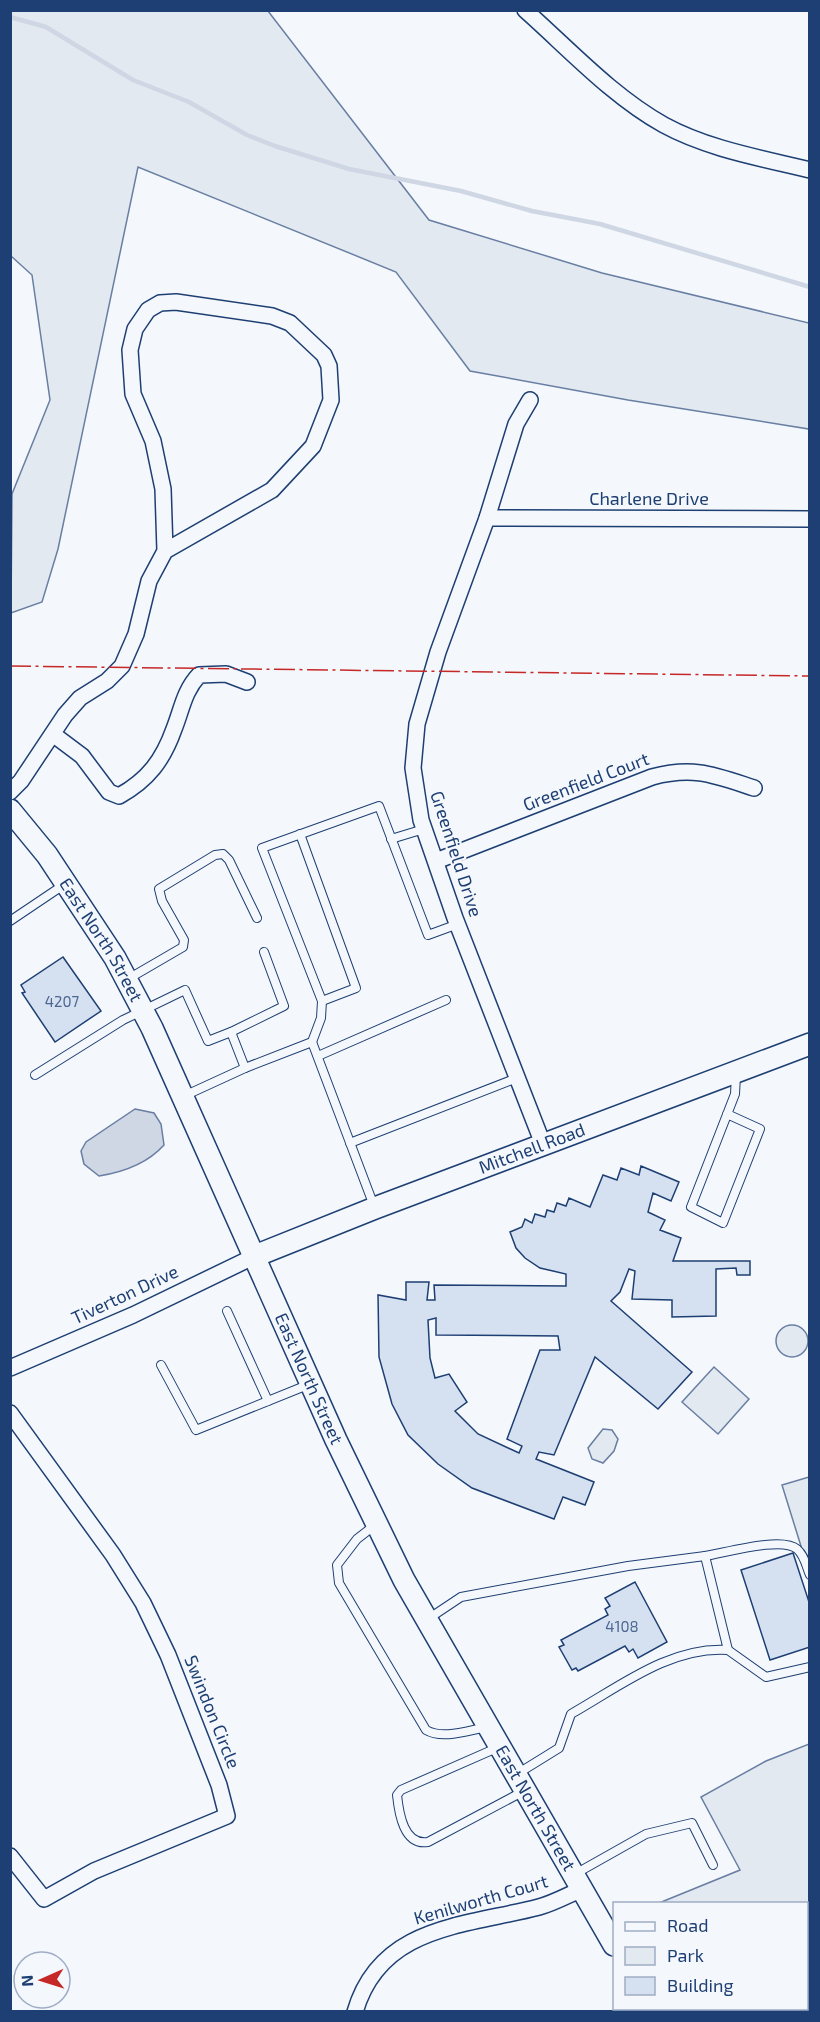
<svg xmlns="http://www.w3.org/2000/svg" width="820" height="2022" font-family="'Exo 2',sans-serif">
	<rect width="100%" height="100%" fill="#f4f7fb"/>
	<g fill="#e3e9f0" stroke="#687fa3" stroke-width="1.5">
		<path d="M11,10l257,1 161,209 173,53 207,50v106l-181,-29 -158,-29 -74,-99 -258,-105 -80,382 -16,53 -31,11 1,-119 38,-94 -18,-125 -21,-19z"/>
		<circle cx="792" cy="1341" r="16"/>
		<path d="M714,1367l35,32 -31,35 -36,-32z"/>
		<path d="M603,1429l9,1 6,9 -4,12 -11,12 -11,-4 -4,-11z"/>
		<path d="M809,1477v95l-27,-87z"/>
		<path d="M809,1744v171l-2,2 -1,-13 -147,-1 81,-33 -39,-73 65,-36z"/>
	</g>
	<path fill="#cfd7e4" stroke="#687fa3" stroke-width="1.5" d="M135,1109l19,4 7,11 3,21c-17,19 -40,27 -65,31l-15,-12 -3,-13 5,-9z"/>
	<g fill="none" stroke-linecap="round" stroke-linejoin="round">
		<path stroke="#cfd7e4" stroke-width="4.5" d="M10,17l36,10 87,53 56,22 58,33 28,11 74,23 112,22 71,20 68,13 210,63"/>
	</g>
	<g fill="#d5e0f0" stroke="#1d3f73" stroke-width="1.5" fill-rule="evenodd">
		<path d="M63,957l38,54 -46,31 -33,-49 3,-1 -4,-7z"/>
		<path d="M641,1166l38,16 -8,19 -18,-8 -5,19 17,8 -5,10 21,8 -8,23h77v14h-13l-1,-7 -20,1v47l-44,1v-17l-40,-1 3,-28 -6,-2 -9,23 -9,9 81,71 -34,37 -63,-52 -41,98 -15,-3 -3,7 58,23 -9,23 -22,-8 -9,22 -82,-31 -34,-24 -30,-29 -16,-31 -13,-47 -1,-62 28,5v-18h23l-2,18h8l-1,-15 132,1v-12l-26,-6 -15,-10 -9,-10 -6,-16 12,-5 3,-8 7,4 3,-9 10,3 2,-7 7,2 3,-9 9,3 3,-8 21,9 13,-32 14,5 4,-12 18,7zM436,1318v17l122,1 2,14h-20l-33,89 15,7 -3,7 -41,-19 -23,-23 12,-9 -18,-28 -14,4 -5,-20 -2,-38z"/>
		<path d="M793,1553l17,52v42l-40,13 -29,-90z"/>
		<path d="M635,1582l32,60 -29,16 -5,-9 -4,3 -4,-6 -47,25 -2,-3 -4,2 -13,-23 5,-2 -3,-5 47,-25 -3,-6 5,-3 -5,-8z"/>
	</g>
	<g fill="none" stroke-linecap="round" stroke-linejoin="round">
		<defs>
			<g id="lane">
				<path d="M300,834l56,154 -34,13"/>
				<path d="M391,839l33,-10"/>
				<path d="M10,921l55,-37"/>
				<path d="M128,979l55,-32 1,-7 -22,-39 -3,-12 56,-34 8,-1 6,6 28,58"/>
				<path d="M231,1032l53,-26 -20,-54"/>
				<path d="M312,1042l9,-24 1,-17 -60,-153 117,-42 49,129 30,-11"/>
				<path d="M318,1056l128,-56"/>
				<path d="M35,1075l88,-55 62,-30 23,51 23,-9 14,36"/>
				<path d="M184,1096l61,-28 67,-26 62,164"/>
				<path d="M727,1114l33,15 -37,94 -32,-16 44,-113 1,-19"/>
				<path d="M350,1143l167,-65"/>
				<path d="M227,1311l41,90"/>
				<path d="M161,1365l35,65 114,-46"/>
				<path d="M375,1525l-18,14 -20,26 2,18 87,147c17,10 43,0 62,-3"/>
				<path d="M705,1556c20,-3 77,-20 92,-7 8,7 9,17 13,26"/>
				<path d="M428,1619l33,-22 167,-31 77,-10 23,94c-58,-4 -109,37 -157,64l-12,34 -42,26"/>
				<path d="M728,1650l38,27 44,-10"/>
				<path d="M499,1747l-98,43 -4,5c2,19 7,51 31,47l96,-51"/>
				<path d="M575,1874l71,-40 46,-11 21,42"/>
				<path d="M809,2001l1,2"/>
			</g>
			<g id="street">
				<path d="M525,10c44,39 87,86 139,115 44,24 97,33 146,45"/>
				<path d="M530,400l-14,24 -29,94 -49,134 -21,72 -4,44 8,52 34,98 88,226"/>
				<path d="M487,518l323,1"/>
				<path d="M54,735l28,21 27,36 10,4c29,-16 44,-36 55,-67 8,-20 10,-38 25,-54l27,-1 21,8"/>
				<path d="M10,792l11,-11 44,-66 15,-17 27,-17 15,-15 14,-32 13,-53 16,-30 -2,-62 -10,-48 -20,-47 -3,-44 5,-21 13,-19 12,-7 16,-1 96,14 18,7 34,32 5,11 2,34 -18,46 -41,44 -107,61"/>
				<path d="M436,861l216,-84c42,-11 62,-2 102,11"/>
				<path d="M10,1368l123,-53 122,-59"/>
				<path d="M10,1413l103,142 30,48 25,52 51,130 8,31 -133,55 -50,28 -34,-43"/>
				<path d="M806,1943l4,-2"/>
				<path d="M355,2012c25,-87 111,-86 184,-105 15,-4 29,-12 43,-18"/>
				<path d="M701,2012l4,-4"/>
			</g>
			<g id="secondary">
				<path id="s1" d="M10,810l37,45 68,103 37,70 184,412 68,140 210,365"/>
				<path id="s2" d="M255,1256l120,-48 435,-164"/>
				<path d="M651,2008l2,4"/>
			</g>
		</defs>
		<use href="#lane" stroke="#1d3f73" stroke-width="10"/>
		<use href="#street" stroke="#1d3f73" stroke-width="18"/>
		<use href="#secondary" stroke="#1d3f73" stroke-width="24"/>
		<use href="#lane" stroke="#f4f7fb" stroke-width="8"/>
		<use href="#street" stroke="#f4f7fb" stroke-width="15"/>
		<use href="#secondary" stroke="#f4f7fb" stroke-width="21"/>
		<path stroke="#c62828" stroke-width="1.5" stroke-dasharray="21 4.5 3 4.5" stroke-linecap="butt" d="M10,666l800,10"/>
	</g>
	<g text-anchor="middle" stroke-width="4.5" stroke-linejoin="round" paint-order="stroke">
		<g font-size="15" fill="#4b6792">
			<text x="62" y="1007">4207</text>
			<text x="622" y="1632">4108</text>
		</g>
		<g font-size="18" fill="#1d3f73" stroke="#f4f7fb">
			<text x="649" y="505">Charlene Drive</text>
			<text transform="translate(586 782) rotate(-21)" y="6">Greenfield Court</text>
			<text transform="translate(456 854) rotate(72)" y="6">Greenfield Drive</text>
			<text dy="6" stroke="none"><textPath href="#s1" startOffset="159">East North Street</textPath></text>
			<text dy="6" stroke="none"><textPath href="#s2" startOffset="297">Mitchell Road</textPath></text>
			<text transform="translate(125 1295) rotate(-25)" y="6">Tiverton Drive</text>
			<text dy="6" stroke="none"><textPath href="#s1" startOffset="645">East North Street</textPath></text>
			<text transform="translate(212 1712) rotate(68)" y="6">Swindon Circle</text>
			<text dy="6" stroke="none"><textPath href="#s1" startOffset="1131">East North Street</textPath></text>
			<text transform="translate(481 1900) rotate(-16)" y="6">Kenilworth Court</text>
		</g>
	</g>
	<rect width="820" height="2022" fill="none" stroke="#1d3f73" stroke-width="24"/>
	<rect x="613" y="1902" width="195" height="108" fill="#f4f7fb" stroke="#9eadc5" stroke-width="1.5"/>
	<rect x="625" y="1922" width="30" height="9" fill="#f4f7fb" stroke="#9eadc5" stroke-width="1.5"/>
	<text x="667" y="1932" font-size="18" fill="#1d3f73">Road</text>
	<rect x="625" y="1947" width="30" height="18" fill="#e3e9f0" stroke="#9eadc5" stroke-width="1.5"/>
	<text x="667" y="1962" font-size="18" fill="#1d3f73">Park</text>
	<rect x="625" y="1977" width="30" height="18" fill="#d5e0f0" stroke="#9eadc5" stroke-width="1.5"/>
	<text x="667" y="1992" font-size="18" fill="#1d3f73">Building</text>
	<g transform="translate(42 1980) rotate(267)"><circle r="28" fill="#f4f7fb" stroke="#9eadc5" stroke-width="1.5"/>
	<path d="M0-4.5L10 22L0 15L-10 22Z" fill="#c62828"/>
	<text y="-9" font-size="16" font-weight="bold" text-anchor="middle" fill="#1d3f73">N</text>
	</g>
</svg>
